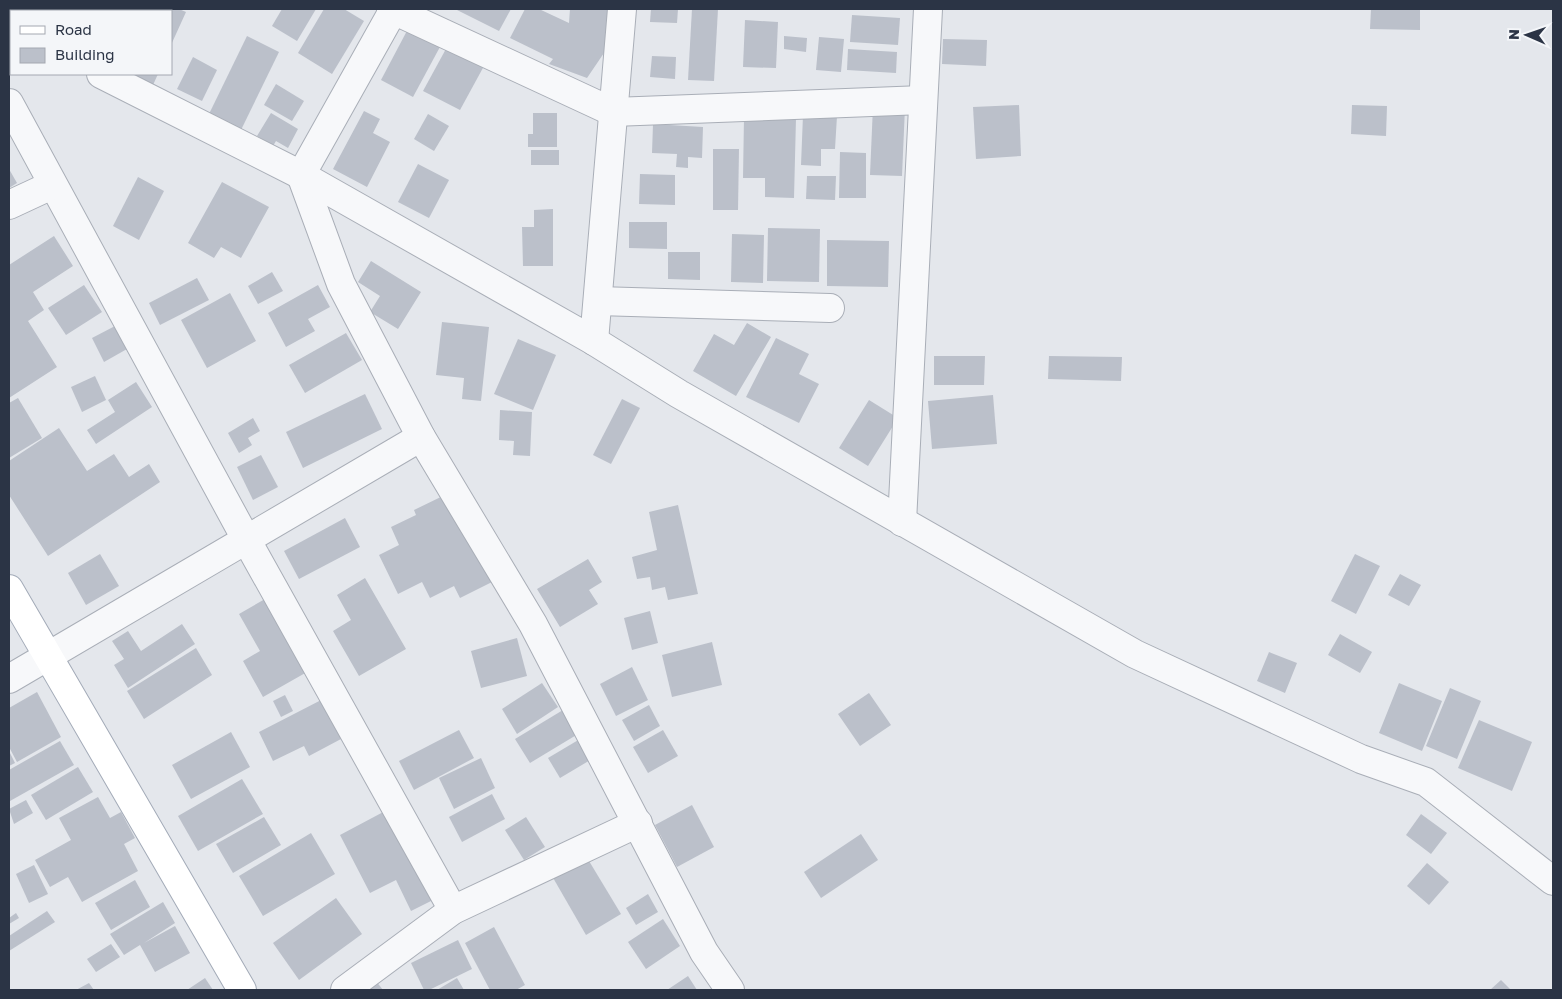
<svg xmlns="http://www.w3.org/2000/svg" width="1562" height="999" font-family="'Golos Text',sans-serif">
	<rect width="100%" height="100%" fill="#e4e7ec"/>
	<g fill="#bbc0ca">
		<path d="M68,9h69l-1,2h-69z"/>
		<path d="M143,9h36l7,3 -15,33v-34h-29z"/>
		<path d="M282,9h34l-19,32 -25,-15z"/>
		<path d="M324,9h20l20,12 -32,53 -34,-21z"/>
		<path d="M455,9h56l-12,22z"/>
		<path d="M525,9h14l30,14 1,-14h38l-2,41 -19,28 -38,-14 4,-5 -43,-21z"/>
		<path d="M651,9h27l-1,14 -27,-1z"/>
		<path d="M692,9h26l-4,72 -26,-1z"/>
		<path d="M1371,9h49v21l-50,-1z"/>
		<path d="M852,15l48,3 -2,27 -48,-3z"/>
		<path d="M745,20l33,2 -2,46 -33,-1z"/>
		<path d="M409,27l32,18 -28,52 -32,-17z"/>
		<path d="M247,36l32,16 -38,78 -32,-16z"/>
		<path d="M784,36l23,2 -1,14 -22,-3z"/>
		<path d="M819,37l25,2 -3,33 -25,-2z"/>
		<path d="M943,39l44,1 -1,26 -44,-2z"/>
		<path d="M447,47l37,19 -24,44 -37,-19z"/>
		<path d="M848,49l49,3 -1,21 -49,-3z"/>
		<path d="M652,56l24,1 -1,22 -25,-2z"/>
		<path d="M193,57l24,13 -15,31 -25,-12z"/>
		<path d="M128,74h30l-5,11z"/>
		<path d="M276,84l28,17 -12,20 -28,-16z"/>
		<path d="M1019,105l2,51 -45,3 -3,-52z"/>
		<path d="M1352,105l35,1 -1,30 -35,-2z"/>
		<path d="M873,106l32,1 -3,69 -32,-1z"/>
		<path d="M364,111l16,8 -7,14 17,9 -23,45 -34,-18z"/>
		<path d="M271,113l27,16 -10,19 -12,-7 -3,5 -16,-10z"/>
		<path d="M533,113h24v34h-29v-13h5z"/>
		<path d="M428,114l21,12 -15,25 -20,-12z"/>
		<path d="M803,115l34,1 -2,33h-14v17l-20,-1z"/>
		<path d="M744,117l52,1 -2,80 -29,-1v-19h-22z"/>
		<path d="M653,124l50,3 -1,31 -14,-1v11l-12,-1 1,-13 -25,-1z"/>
		<path d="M713,149h26l-1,61h-25z"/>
		<rect x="531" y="150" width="28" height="15"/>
		<path d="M840,152l26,1v45h-27z"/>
		<path d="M418,164l31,16 -20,38 -31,-16z"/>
		<path d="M9,169l8,14 -8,5z"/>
		<path d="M640,174l35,1v30l-36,-1z"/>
		<path d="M807,176h29l-1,24 -29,-1z"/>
		<path d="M138,177l26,14 -25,49 -26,-14z"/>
		<path d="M222,182l47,25 -28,51 -20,-11 -7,11 -26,-15z"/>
		<path d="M553,209v57h-30l-1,-39h12v-17z"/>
		<path d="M629,222h38v27l-38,-1z"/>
		<path d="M768,228l52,1 -1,53 -52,-1z"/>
		<path d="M732,234l32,1 -1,48 -32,-1z"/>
		<path d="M54,236l19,30 -40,26 11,18 -16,11 29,46 -48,31v-133z"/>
		<path d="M827,240l62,1 -1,46 -61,-1z"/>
		<path d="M668,252h32v28l-32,-1z"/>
		<path d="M371,261l50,31 -23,37 -28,-17 10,-16 -22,-14z"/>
		<path d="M272,272l11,19 -25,13 -10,-18z"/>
		<path d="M197,278l12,22 -49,25 -11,-22z"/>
		<path d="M84,285l18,27 -36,23 -18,-27z"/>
		<path d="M318,285l12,22 -22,12 7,12 -29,16 -18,-34z"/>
		<path d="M230,293l26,48 -49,27 -26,-48z"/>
		<path d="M442,322l47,5 -8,74 -19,-2 2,-21 -28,-3z"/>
		<path d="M747,323l24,14 -35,59 -43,-25 21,-37 20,11z"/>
		<path d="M115,326l12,23 -23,13 -12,-24z"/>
		<path d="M346,333l16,27 -57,33 -16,-28z"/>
		<path d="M776,338l33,16 -10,20 20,10 -20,39 -53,-26z"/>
		<path d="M518,339l38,16 -23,55 -39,-16z"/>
		<path d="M934,356h51l-1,29h-50z"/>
		<path d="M1049,356l73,1 -1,24 -73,-2z"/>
		<path d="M95,376l11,24 -24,12 -11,-25z"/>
		<path d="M136,382l16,25 -56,37 -9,-14 28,-18 -7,-12z"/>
		<path d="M365,394l17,35 -79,39 -17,-36z"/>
		<path d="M993,395l4,49 -65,5 -4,-48z"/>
		<path d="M18,398l24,40 -33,20v-55z"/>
		<path d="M622,399l18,9 -29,56 -18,-9z"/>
		<path d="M869,400l29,18 -30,48 -29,-18z"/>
		<path d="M500,410l32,2 -2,44 -17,-1 1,-14 -15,-1z"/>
		<path d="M253,418l7,13 -12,7 4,7 -13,8 -11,-20z"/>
		<path d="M59,428l28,43 27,-17 15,23 20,-13 11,18 -112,74 -39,-61v-34z"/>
		<path d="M261,455l17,32 -25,13 -16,-33z"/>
		<path d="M449,493l43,89 -32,16 -6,-12 -24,12 -8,-16 -24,12 -19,-39 20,-10 -8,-18 25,-12 -2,-5z"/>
		<path d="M678,505l20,89 -30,6 -3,-13 -13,3 -2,-13 -13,2 -5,-22 25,-7 -8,-38z"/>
		<path d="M345,518l15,29 -61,32 -15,-28z"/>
		<path d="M100,554l19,32 -33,19 -18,-32z"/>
		<path d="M1355,554l25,12 -24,48 -25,-13z"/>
		<path d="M588,559l14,23 -13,8 9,14 -38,23 -23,-38z"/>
		<path d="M1400,574l21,11 -12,21 -21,-11z"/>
		<path d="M365,578l41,71 -47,27 -26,-45 18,-11 -14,-25z"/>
		<path d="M265,599l42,73 -44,25 -20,-36 17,-10 -21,-37z"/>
		<path d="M650,611l8,32 -26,7 -8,-32z"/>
		<path d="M182,624l13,20 -67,44 -14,-23 10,-6 -12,-18 16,-10 13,20z"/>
		<path d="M1340,634l32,18 -12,21 -32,-18z"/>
		<path d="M517,638l10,38 -46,12 -10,-37z"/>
		<path d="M712,642l10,43 -50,12 -10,-42z"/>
		<path d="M196,648l16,27 -68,44 -17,-28z"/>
		<path d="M1269,652l28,11 -12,30 -28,-12z"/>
		<path d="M632,667l16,33 -32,16 -16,-32z"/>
		<path d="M542,683l16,24 -41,27 -15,-25z"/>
		<path d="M1399,683l43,18 -20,50 -43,-18z"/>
		<path d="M1450,688l31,13 -24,58 -31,-13z"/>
		<path d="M37,692l24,45 -44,25 -8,-15v-39z"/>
		<path d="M869,693l22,32 -31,21 -22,-32z"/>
		<path d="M285,695l8,16 -12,6 -8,-16z"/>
		<path d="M327,697l5,25 9,17 -32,17 -5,-10 -31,15 -14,-29z"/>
		<path d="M649,705l11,21 -26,15 -12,-21z"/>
		<path d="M563,710l15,24 -48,29 -15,-24z"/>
		<path d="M1479,720l53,22 -20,49 -54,-23z"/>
		<path d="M459,730l15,28 -60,32 -15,-29z"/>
		<path d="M663,730l15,26 -30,17 -15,-26z"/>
		<path d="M231,732l19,35 -59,32 -19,-34z"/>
		<path d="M580,739l12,20 -32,19 -12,-20z"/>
		<path d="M60,741l14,24 -64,36 -1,-31z"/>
		<path d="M9,751l6,12 -6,3z"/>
		<path d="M481,758l14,30 -41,21 -15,-31z"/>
		<path d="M78,767l15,25 -47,28 -15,-25z"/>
		<path d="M242,779l21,35 -65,37 -20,-35z"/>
		<path d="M492,794l13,25 -43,23 -13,-25z"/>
		<path d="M98,797l12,21 11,-6 14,26 -11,6 14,27 -56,31 -14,-25 -18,10 -15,-27 36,-20 -12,-22z"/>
		<path d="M26,800l7,13 -19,11 -5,-15z"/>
		<path d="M692,805l22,42 -37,20 -22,-42z"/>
		<path d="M387,810l46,90 -22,11 -15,-31 -26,13 -30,-58z"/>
		<path d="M1421,814l26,19 -16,21 -25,-19z"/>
		<path d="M264,817l17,28 -48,28 -17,-29z"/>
		<path d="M526,817l19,30 -21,13 -19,-30z"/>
		<path d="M311,833l24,41 -72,42 -24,-40z"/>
		<path d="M861,834l17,26 -57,38 -17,-26z"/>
		<path d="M586,856l35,58 -35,21 -34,-59z"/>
		<path d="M1427,863l22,19 -20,23 -22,-19z"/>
		<path d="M34,865l14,29 -19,9 -13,-29z"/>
		<path d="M135,880l15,27 -39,23 -16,-27z"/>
		<path d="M648,894l10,18 -22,13 -10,-17z"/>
		<path d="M336,898l26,36 -63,46 -26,-37z"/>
		<path d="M163,902l12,21 -31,20 31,-17 15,27 -35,19 -15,-27 -16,10 -14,-21z"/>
		<path d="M47,911l8,11 -46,29v-15z"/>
		<path d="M16,913l3,5 -10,6v-6z"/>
		<path d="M663,919l17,27 -34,23 -18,-27z"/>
		<path d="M494,927l31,58 -9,5h-26l-25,-47z"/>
		<path d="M458,940l14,29 -43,21h-5l-13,-27z"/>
		<path d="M111,944l9,13 -24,15 -9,-13z"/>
		<path d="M688,976l9,14h-30z"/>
		<path d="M205,978l8,12h-26z"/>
		<path d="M457,978l7,12h-27z"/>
		<path d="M1501,980l10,10h-21z"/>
		<path d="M376,981l7,9h-20z"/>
		<path d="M89,983l5,7h-18z"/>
	</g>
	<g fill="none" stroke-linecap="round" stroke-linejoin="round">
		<defs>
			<g id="minor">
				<path d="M391,9l222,103 310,-12"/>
				<path d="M394,9l-93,166 40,109 80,153 112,187 171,328 26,38"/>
				<path d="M9,27l2,1"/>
				<path d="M101,74l200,101 293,166 85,53 456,260 226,105 65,23 127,99"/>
				<path d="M9,103l237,436 207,371"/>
				<path d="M9,205l43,-20"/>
				<path d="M598,301l232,7"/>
				<path d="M594,341l28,-332"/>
				<path d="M902,522l26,-513"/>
				<path d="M9,679l412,-242"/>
				<path d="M345,990l108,-80 185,-87"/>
			</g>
			<path id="major" d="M9,589l233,401"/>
		</defs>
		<use href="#minor" stroke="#a9aeb7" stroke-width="30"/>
		<use href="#major" stroke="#a3abb8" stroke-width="30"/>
		<use href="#minor" stroke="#f7f8fa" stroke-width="28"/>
		<use href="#major" stroke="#fff" stroke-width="28"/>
	</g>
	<rect width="1562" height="999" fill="none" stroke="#2b3445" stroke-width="20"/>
	<rect x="10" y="10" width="162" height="65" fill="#f4f6f9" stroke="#a4a8b1"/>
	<rect x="20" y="26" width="25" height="8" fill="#ffffff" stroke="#a4a8b1"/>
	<text x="55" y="35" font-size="15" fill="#2b3445">Road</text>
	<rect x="20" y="48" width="25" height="15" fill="#bbc0ca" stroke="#a4a8b1"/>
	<text x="55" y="60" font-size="15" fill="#2b3445">Building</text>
	<g transform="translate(1527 35) rotate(272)" stroke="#f4f6f9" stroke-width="4" paint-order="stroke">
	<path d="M0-4L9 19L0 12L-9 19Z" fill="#2b3445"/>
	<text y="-8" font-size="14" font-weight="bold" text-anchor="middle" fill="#2b3445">N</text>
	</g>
</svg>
